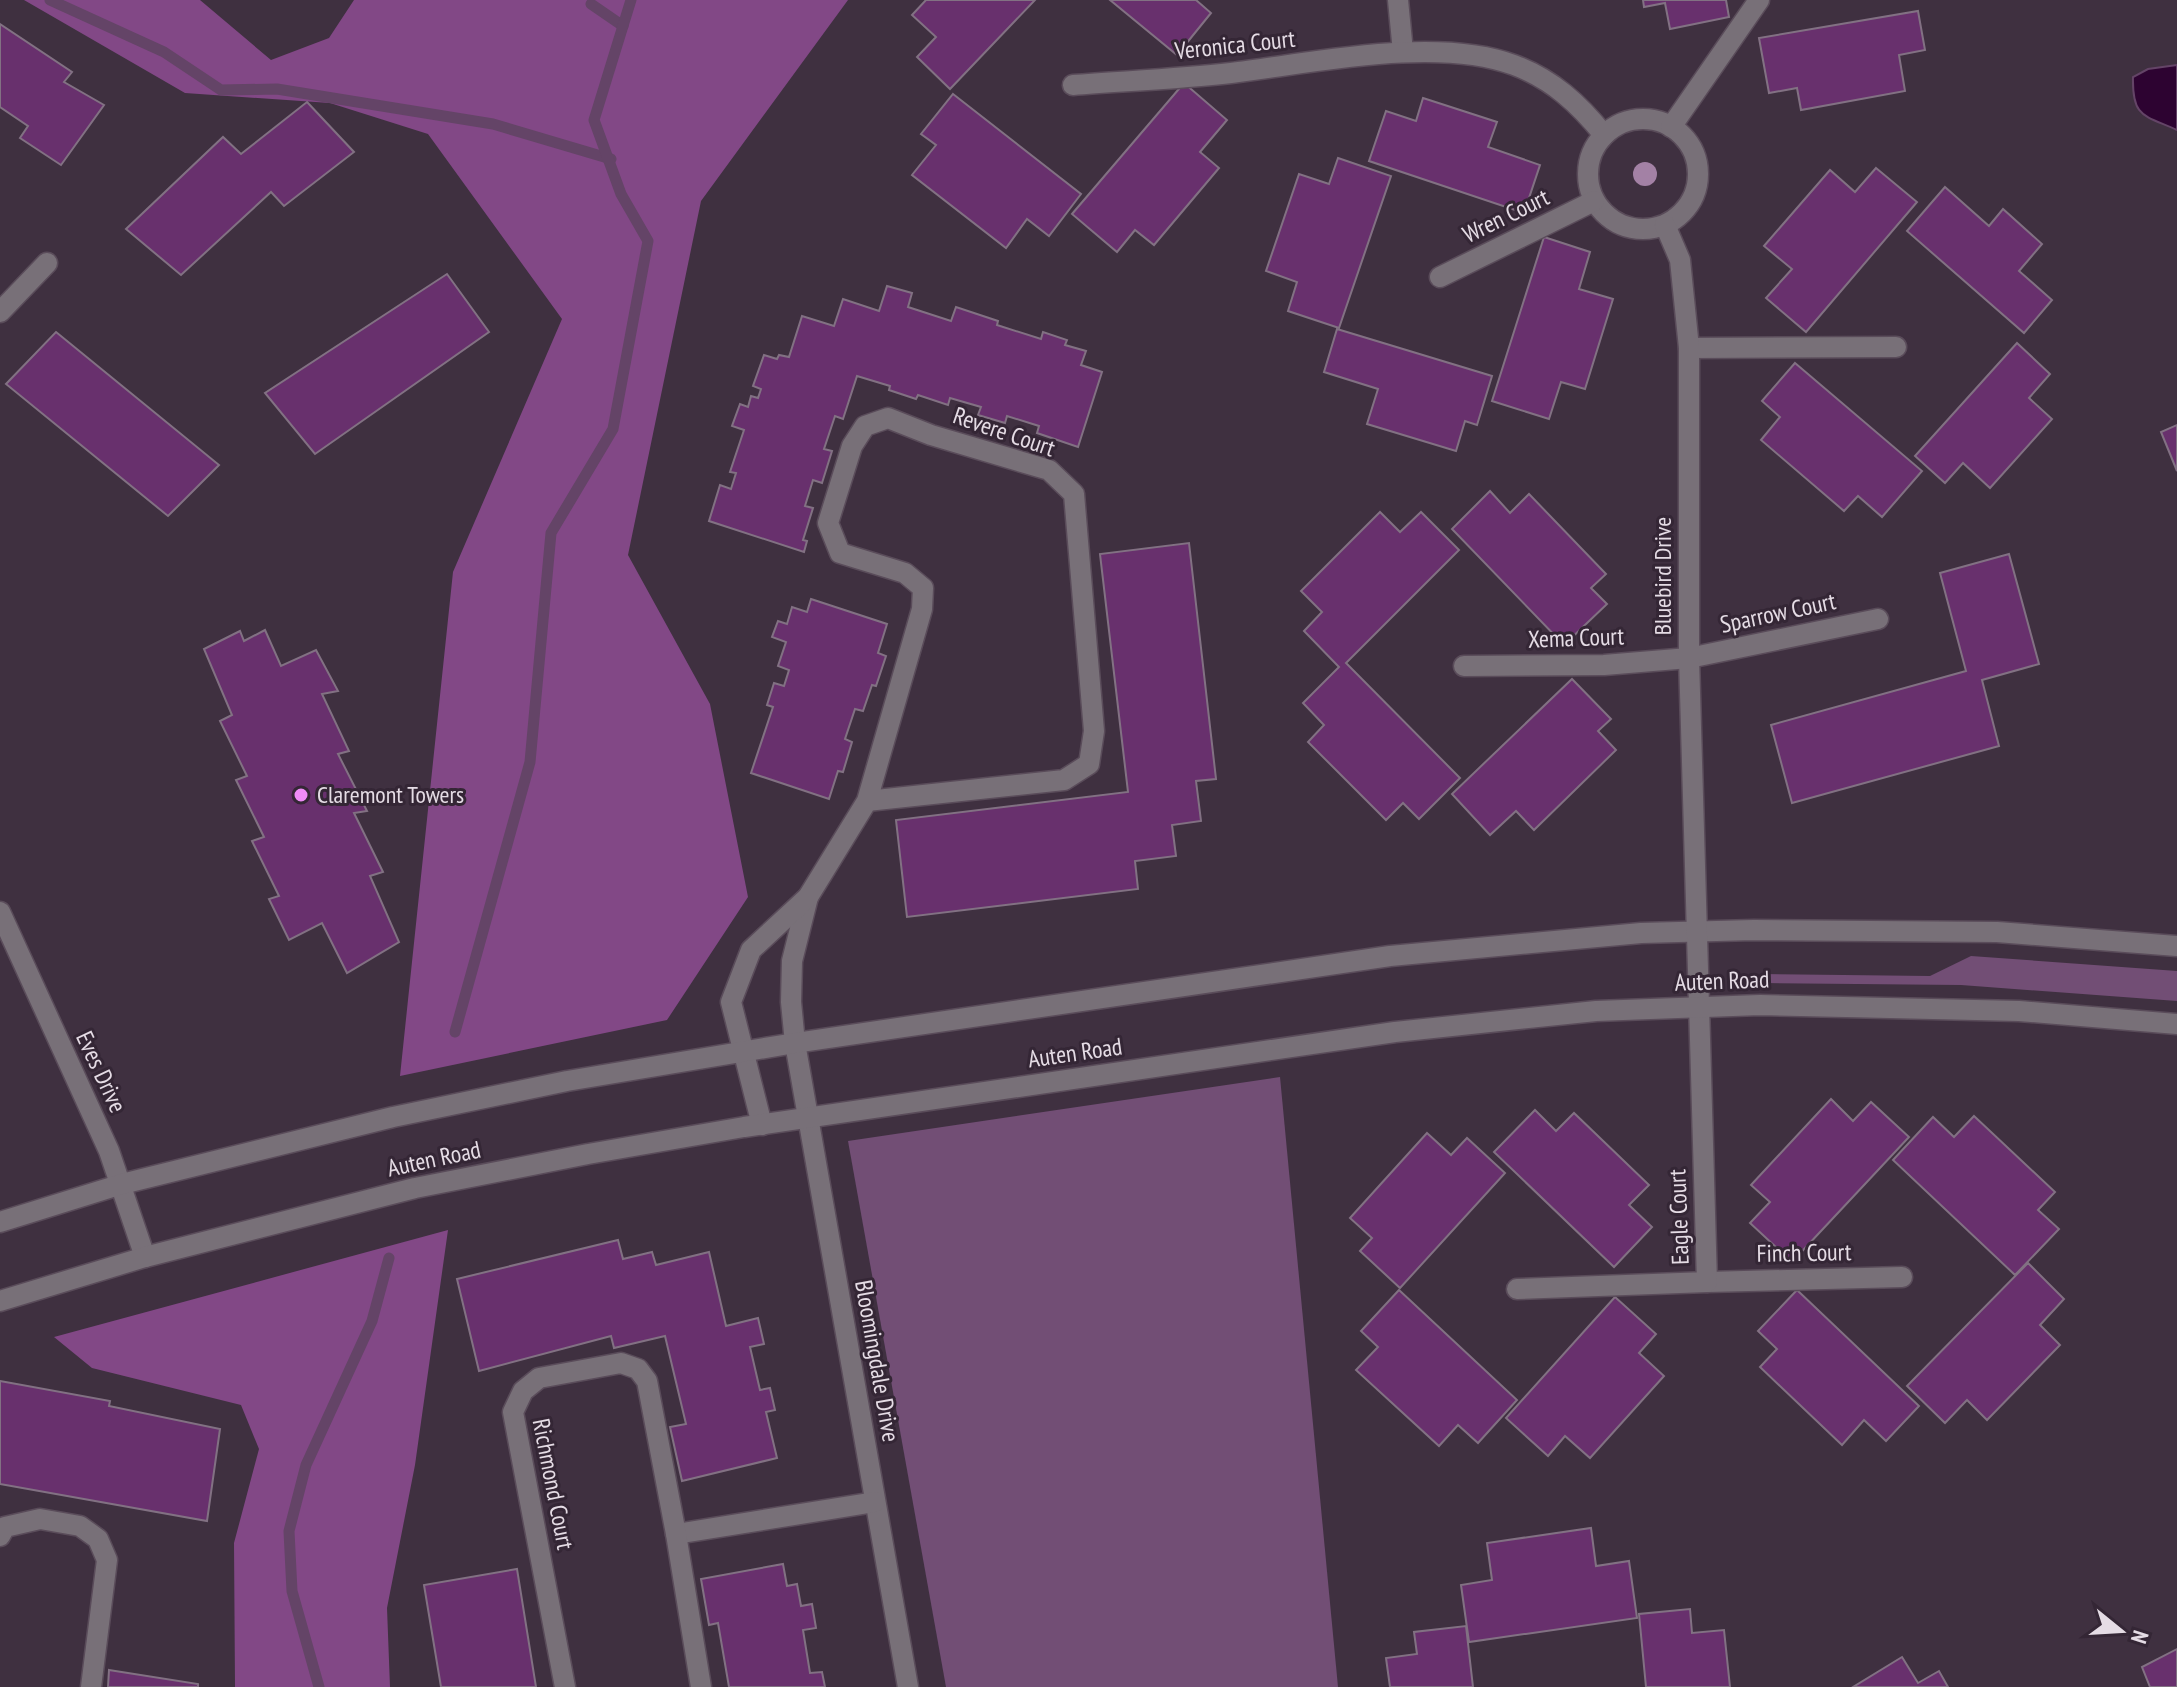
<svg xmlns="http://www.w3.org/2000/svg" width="2177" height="1687" font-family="'PT Sans Narrow',sans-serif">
	<rect width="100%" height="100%" fill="#3f3040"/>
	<g fill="#724e75">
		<path d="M1971,956l206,15v30l-216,-16 -197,-2 -5,-6 2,-3 169,2z"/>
		<path d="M1280,1077l58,610h-392l-98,-546z"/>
	</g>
	<g fill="#824886">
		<path d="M24,0h176l71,60 58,-22 25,-38h494l-147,201 -73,354 82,149 38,193 -81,123 -267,56 53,-504 109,-253 -134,-185 -98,-31 -145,-10z"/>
		<path d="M448,1230l-33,235 -28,143 3,79h-155l-1,-144 25,-94 -18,-44 -149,-37 -38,-31z"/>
	</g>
	<path fill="#2d0331" stroke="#644467" stroke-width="2" d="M2177,65v65c-33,-15 -45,-12 -44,-53l15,-8z"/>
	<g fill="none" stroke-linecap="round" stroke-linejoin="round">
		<g stroke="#644467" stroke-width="11">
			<path d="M50,0l114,52 57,38 56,-1 216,35 118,35"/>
			<path d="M591,4l32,22"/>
			<path d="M455,1032l75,-270 21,-229 62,-104 35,-188 -27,-47 -27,-74 37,-120"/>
			<path d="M319,1687l-27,-96 -3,-60 17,-66 66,-144 17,-63"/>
		</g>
	</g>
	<g fill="#68306d" stroke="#827183" stroke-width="2">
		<path d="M926,0h109l-85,89 -33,-32 19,-20 -24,-22z"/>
		<path d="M1110,0h86l15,13 -34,42z"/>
		<path d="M1643,0h83l3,17 -59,12 -5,-26 -21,4z"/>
		<path d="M1918,11l7,39 -26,5 6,36 -104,19 -4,-22 -28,5 -10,-55z"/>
		<path d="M0,24l72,48 -8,10 40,23 -43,60 -41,-27 8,-12 -28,-19z"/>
		<path d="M1184,83l43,37 -27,32 19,16 -65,77 -19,-15 -18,22 -45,-38z"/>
		<path d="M953,94l128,100 -32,42 -22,-17 -21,29 -94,-73 24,-30 -15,-11z"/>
		<path d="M1423,98l74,24 -9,25 52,18 -16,48 -155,-52 17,-50 30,10z"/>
		<path d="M307,102l47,50 -70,54 -13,-14 -90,83 -55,-46 97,-92 18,17z"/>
		<path d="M1338,158l53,18 -52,152 -51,-17 9,-29 -31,-11 33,-97 30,10z"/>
		<path d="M1876,168l41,34 -111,130 -40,-34 26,-29 -28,-23 66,-76 25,22z"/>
		<path d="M1945,187l44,39 14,-17 39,35 -23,27 33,29 -28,33 -117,-102z"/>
		<path d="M1544,237l46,15 -11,37 34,10 -28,90 -24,-7 -12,37 -57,-18z"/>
		<path d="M447,274l42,58 -174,122 -50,-61z"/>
		<path d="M887,286l25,7 -4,14 43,14 5,-14 42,14 -1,4 44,14 2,-7 24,8 -2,5 21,6 -5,14 21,7 -24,75 -41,-14 2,-7 -32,-10 -2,7 -27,-8 3,-8 -31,-9 -2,7 -30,-10 -2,4 -27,-9 1,-4 -33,-10 -14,43 -8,-3 -11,33 8,2 -10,32 -9,-3 -8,26 8,2 -10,32 4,1 -3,11 -95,-31 11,-36 11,4 5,-16 -6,-1 14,-42 -12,-4 8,-22 8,3 3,-11 7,2 3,-9 -8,-3 11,-31 13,4 2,-4 10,2 13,-41 32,10 9,-27 36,12z"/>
		<path d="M1337,329l155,47 -15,49 -12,-4 -9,30 -89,-27 11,-35 -54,-17z"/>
		<path d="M56,332l163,133 -51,51 -162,-132z"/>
		<path d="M2017,343l33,31 -21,24 23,21 -62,69 -27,-25 -18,20 -30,-27z"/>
		<path d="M1795,363l127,108 -40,46 -24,-21 -14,15 -83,-71 19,-23 -18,-16z"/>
		<path d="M2177,425v46l-16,-39z"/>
		<path d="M1490,491l20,22 19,-19 77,80 -15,14 16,16 -43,41 -112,-116z"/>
		<path d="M1380,512l20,20 21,-20 38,38 -113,113 114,115 -41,41 -16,-16 -17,17 -78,-78 16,-17 -21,-22 36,-36 -35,-36 18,-19 -21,-21z"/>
		<path d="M1189,543l27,236 -20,2 5,40 -29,4 4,31 -41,5 3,28 -231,28 -11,-97 232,-28 -28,-238z"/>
		<path d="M2009,554l30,110 -57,16 17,66 -207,57 -21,-78 195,-54 -26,-98z"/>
		<path d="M811,599l76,25 -9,29 8,3 -10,30 -4,-1 -9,26 -8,-2 -10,30 7,3 -9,30 -5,-1 -9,28 -78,-26 22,-66 -6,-2 7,-22 10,3 5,-16 -11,-4 8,-24 -14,-5 6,-16 9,3 5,-17 15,5z"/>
		<path d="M265,630l16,36 35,-16 22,41 -16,3 27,57 -11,3 29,57 -13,2 29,59 -13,4 29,66 -52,31 -25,-50 -33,17 -20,-41 10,-3 -27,-55 12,-4 -28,-57 11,-4 -27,-55 12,-6 -28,-66 36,-18 4,10z"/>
		<path d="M1572,679l39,40 -13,12 18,19 -82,80 -18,-19 -26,24 -38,-41z"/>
		<path d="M1831,1099l22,22 18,-19 38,35 -117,125 -42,-39 20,-21 -19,-17z"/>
		<path d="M1535,1110l21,21 18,-18 75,72 -20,20 23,22 -38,40 -120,-115z"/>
		<path d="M1974,1116l81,76 -17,18 21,19 -44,46 -122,-115 40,-43 21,20z"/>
		<path d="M1427,1133l24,22 16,-17 38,35 -105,115 -40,-37 12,-13 -22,-20z"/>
		<path d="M618,1240l5,19 29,-7 4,13 53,-13 17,74 32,-8 6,26 -14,3 10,43 10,-2 5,22 -9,2 11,46 -95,23 -12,-54 16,-3 -21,-88 -51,12 -3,-12 -132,35 -22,-92z"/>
		<path d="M2028,1263l36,36 -24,26 20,20 -73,75 -20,-20 -22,23 -38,-37z"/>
		<path d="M1399,1290l118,110 -39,43 -20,-18 -19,21 -83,-76 22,-23 -17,-16z"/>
		<path d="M1797,1290l122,116 -33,35 -22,-21 -22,25 -82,-78 17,-18 -19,-18z"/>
		<path d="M1615,1297l41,37 -17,19 25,23 -74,82 -25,-22 -17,20 -42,-38z"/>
		<path d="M0,1381l110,20 -1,5 111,23 -13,92 -207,-37z"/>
		<path d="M1591,1528l5,38 33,-5 8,57 -168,24 -8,-57 31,-5 -5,-37z"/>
		<path d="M783,1564l4,22 10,-2 4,22 11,-2 4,24 -13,2 7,43 12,-1 3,15h-96l-11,-64 -9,2 -8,-46z"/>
		<path d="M517,1569l19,118h-95l-17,-102z"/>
		<path d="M1690,1609l2,24 32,-3 6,57h-84l-7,-73z"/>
		<path d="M1466,1626l7,61h-83l-4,-29 31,-4 -3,-22z"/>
		<path d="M2177,1649v38h-27l-8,-20z"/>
		<path d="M1902,1657l16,26 21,-12 9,16h-95z"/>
		<path d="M109,1670l89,14v3h-90z"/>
	</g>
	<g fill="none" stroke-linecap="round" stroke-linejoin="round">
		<defs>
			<g id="minor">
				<path d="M1398,0l5,52"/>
				<path d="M1073,85c52,-4 106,-6 158,-12 82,-10 205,-37 283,-8 38,14 65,39 90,70"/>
				<circle cx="1643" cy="174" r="55"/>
				<path d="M1671,127l88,-127"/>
				<path d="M1440,277l154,-76"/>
				<path d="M0,312l47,-49"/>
				<path d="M1689,348l207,-1"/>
				<path d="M1464,666l140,-1 85,-7 189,-39"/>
				<path d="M808,897l-16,64 -1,41 4,41 113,644"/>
				<path d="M0,912l109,239 36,106"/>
				<path d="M762,1125l-31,-123 20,-52 57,-53 59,-96 55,-192 1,-21 -18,-15 -65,-20 -12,-30 24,-77 13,-20 23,-8 43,17 118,35 25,24 20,237 -5,33 -25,16 -197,21"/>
				<path d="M0,1222l122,-38 271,-67 174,-36 228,-38 595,-87 251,-23 113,-3 243,2 180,14"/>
				<path d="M1707,1282l195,-5"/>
				<path d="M1517,1289l190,-7 -18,-624v-310l-9,-88 -15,-35"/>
				<path d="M0,1301l145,-44 270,-69 173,-34 156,-27 651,-95 201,-21 164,-6 259,6 158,13"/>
				<path d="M676,1534l199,-32"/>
				<path d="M0,1536l5,-9 35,-8 40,7 18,13 9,21 -16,127"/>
				<path d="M565,1687l-52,-275 10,-21 16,-13 82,-15 17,6 9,12 29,153 25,153"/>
			</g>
		</defs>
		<use href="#minor" stroke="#5a4c5a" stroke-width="23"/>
		<use href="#minor" stroke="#787078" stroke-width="20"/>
	</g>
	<circle fill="#a381a5" cx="1645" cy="174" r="12"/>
	<circle fill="#ef8bf7" stroke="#342635" stroke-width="3" cx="301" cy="795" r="8"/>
	<g text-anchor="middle" stroke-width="6" stroke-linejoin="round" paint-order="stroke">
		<g font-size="24" fill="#e5dce5" stroke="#342635">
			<text transform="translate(1235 45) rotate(-6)" y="8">Veronica Court</text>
			<text transform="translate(1506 216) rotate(-26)" y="8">Wren Court</text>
			<text transform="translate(1004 432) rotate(19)" y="8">Revere Court</text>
			<text transform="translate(1663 576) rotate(-90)" y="8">Bluebird Drive</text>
			<text transform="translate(1778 613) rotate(-12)" y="8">Sparrow Court</text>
			<text transform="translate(1576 638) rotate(-2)" y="8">Xema Court</text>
			<text transform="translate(1722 981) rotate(-2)" y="8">Auten Road</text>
			<text transform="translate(1075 1053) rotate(-8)" y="8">Auten Road</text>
			<text transform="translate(101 1072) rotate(65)" y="8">Eves Drive</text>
			<text transform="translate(434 1159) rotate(-12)" y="8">Auten Road</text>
			<text transform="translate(1679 1217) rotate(-92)" y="8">Eagle Court</text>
			<text transform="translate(1804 1253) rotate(-1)" y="8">Finch Court</text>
			<text transform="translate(877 1361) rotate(80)" y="8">Bloomingdale Drive</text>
			<text transform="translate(553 1484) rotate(79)" y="8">Richmond Court</text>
		</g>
		<g font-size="24" fill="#e5dce5" stroke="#342635" text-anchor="start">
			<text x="317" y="803">Claremont Towers</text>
		</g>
	</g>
	<g transform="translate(2121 1631) rotate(108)" stroke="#342635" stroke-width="6" paint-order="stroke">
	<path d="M0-6L14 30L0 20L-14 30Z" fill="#e5dce5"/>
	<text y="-12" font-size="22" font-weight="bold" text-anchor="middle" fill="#e5dce5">N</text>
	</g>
</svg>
